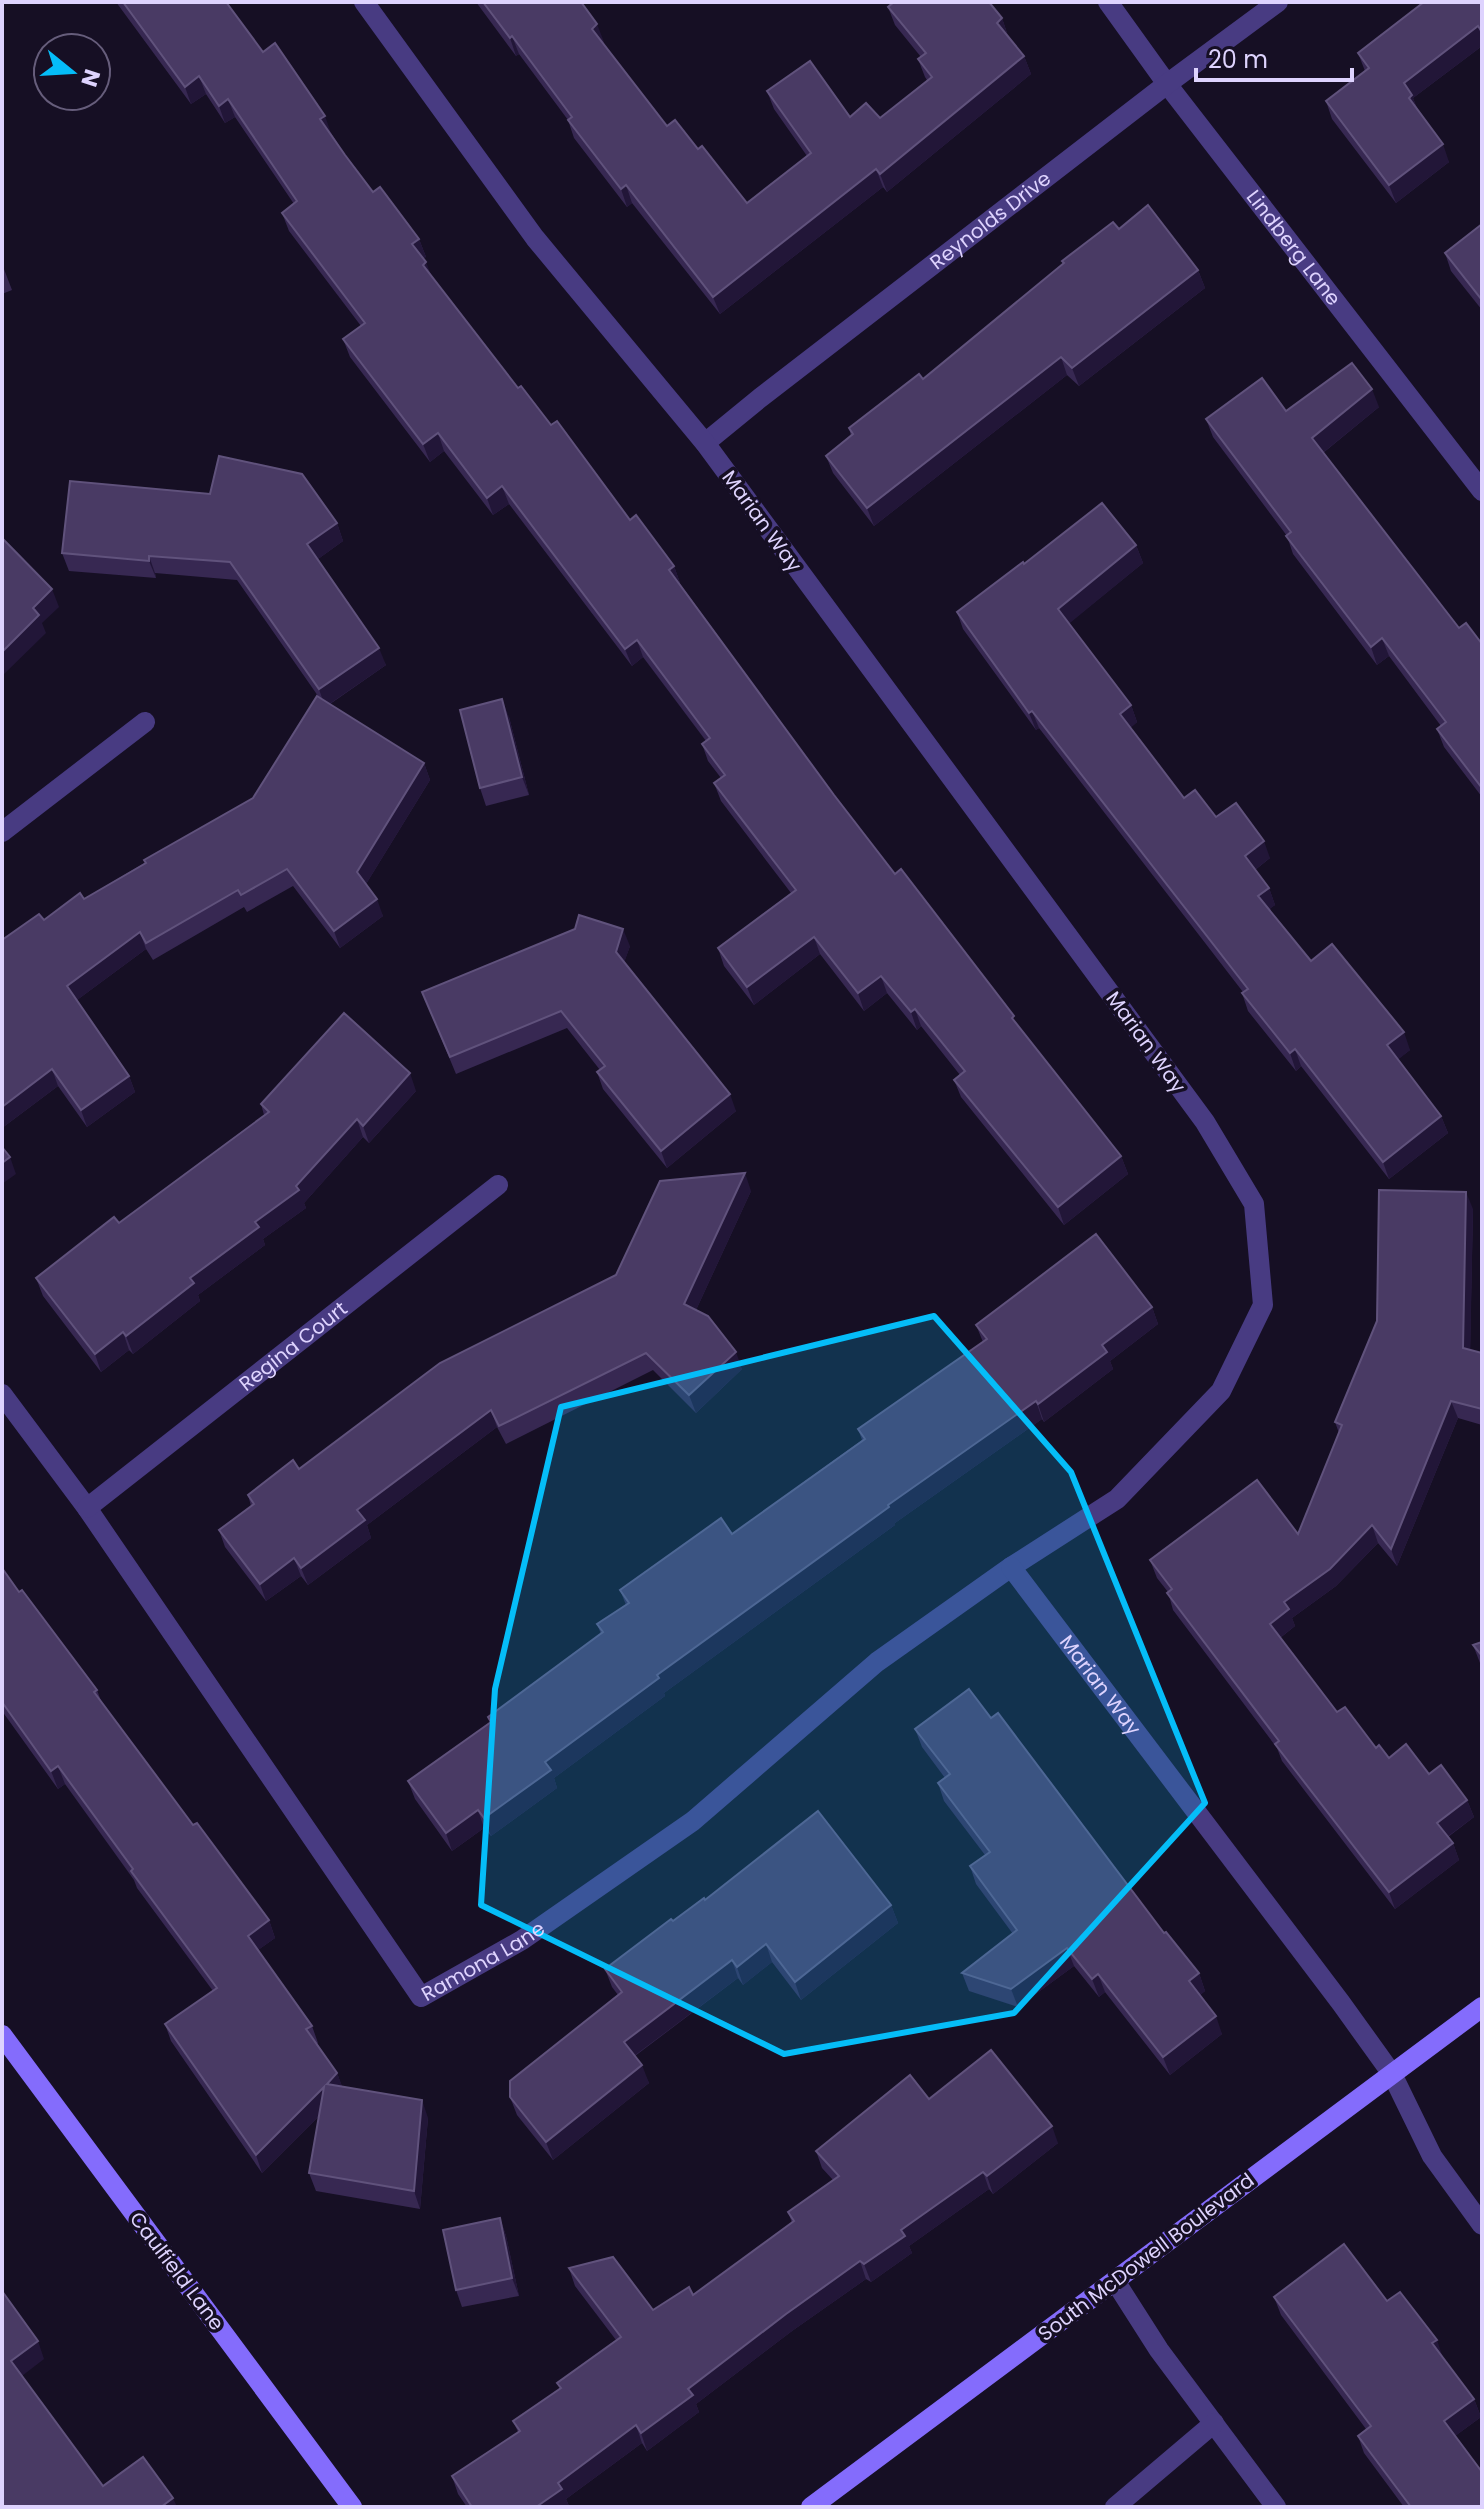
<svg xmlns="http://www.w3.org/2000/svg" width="1484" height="2509" font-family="Poppins,sans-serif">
	<rect width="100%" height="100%" fill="#160f24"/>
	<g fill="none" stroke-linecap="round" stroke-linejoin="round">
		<g stroke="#483b82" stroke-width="20">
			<path d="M1115,2281l44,69 117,157"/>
			<path d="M1115,2507l99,-84"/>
		</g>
		<g stroke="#483b82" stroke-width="20">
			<path id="s1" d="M1108,2l59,82 315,407"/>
			<path id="s2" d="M705,443l55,-45 407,-314 111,-82"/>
			<path d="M2,832l143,-110"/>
			<path id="s3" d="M2,1394l85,114 334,489 101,-57 171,-119 184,-159 134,-95 106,-68 104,-108 42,-86 -9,-101 -49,-82 -500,-679 -170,-205 -171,-236"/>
			<path id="s4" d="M87,1508l411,-323"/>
			<path id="s5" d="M1011,1567l330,436 51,71 40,82 50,69"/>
		</g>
		<g stroke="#846cfc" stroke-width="20">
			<path d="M2,2035l350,472"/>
			<path d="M811,2507l671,-500"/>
		</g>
	</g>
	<g fill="#372852">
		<path d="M116,2h110l37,50 68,81 14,22 28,37 46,47 7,18 -3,1 8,18 87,112 33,37 79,95 44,46 6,17v1l154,211 61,79 226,282 7,18 -64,51 -103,-128 -7,-17 6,-5 -39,-49 -4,4 -30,-37 -23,18 -44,-57 -66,51 -30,-39 -6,-18 73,-55 -70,-92 -7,-18 7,-5 -13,-17 -6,-17 4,-3 -63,-84 -11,9 -123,-162 -16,11 -49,-64 -14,11 -80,-105 -7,-18 18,-13 -72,-95 -7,-18 12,-9 -59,-87 -10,6 -19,-29 -15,10z"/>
		<path d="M476,2h105l22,41 64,83 31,23 49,54 60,-47 -33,-47 -7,-18 83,26 30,1 47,-38 -2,-3 -7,-18 3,-2 -26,-32 -7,-18 2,-2 -2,-3h101l13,16 6,18 16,20 7,18 -144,118 -4,-5 -163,127 -88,-111 -5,4 -53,-69 -6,-18 -49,-66 -3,2z"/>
		<path d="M1482,2v44l-69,52 5,13 31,51 -53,41 -64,-84 -6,-18 39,-30 -7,-18z"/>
		<path d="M1482,224v86l-31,-39 -6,-18z"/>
		<path d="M1119,229l79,41 7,18 -126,98 -12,-11 -193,151 -41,-53 -7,-17 25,-20 -2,-8 74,-49 140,-115 -1,-3z"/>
		<path d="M2,264l10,26 -10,4z"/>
		<path d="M1379,407l-56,46 136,175 23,16v153l-38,-50 -7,-18 4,-3 -52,-70 -12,9 -84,-111 -6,-18 -74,-99 -7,-18 80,-8z"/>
		<path d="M337,523l6,18 -25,18 68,106 -56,39 94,59 6,17 -64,104 17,32 -43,32 -47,-62 -46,26 -3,-5 -91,53 -7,-11 -69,51 52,76 6,16 -48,35 -29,-41 -56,42 42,-208 40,-21 169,-101 65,-102 -81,-116 -82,-7 1,5 -87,-7 -7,-18z"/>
		<path d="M1136,545l7,18 -74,60 62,82 6,17 -7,6 54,70 32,19 54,41 -15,12 14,18 6,17 -6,4 42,52 99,89 -12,9 43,57 7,17 -59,46 -88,-113 -5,5 -48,-60 -6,-18 1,-1 -204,-264 -3,2 -73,-101 -6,-17 67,-48z"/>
		<path d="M509,717l20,78 -43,11 -6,-18z"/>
		<path d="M630,946l-6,16 112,149 -69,57 -64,-79 -6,-17 3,-2 -33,-42 -111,46 -34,-82z"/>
		<path d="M416,1091l-47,52 -6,-6 -59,66 2,5 -43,31 2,6 -67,50 2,6 -67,53 -4,-4 -28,22 -58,-76 -7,-18 83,-55 145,-108 -3,-11z"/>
		<path d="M751,1191l-55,119 46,59 -46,44 -43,-43 -147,74 -9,-17 -130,98 4,13 -63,47 -7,-9 -35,25 -41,-54 -6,-17 32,-24 -3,-11 51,-26 317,-194z"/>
		<path d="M1473,1209l-3,141 12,3v72l-24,-7 -61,148 -19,-23 -42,43 -44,32 3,8 -15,12 57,74 39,36 13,10 40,16 38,26 7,17 -26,20 5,6 6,17 -64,49 -113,-148 -5,-13 -104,-138 -5,-18 -11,-14 -7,-18 148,-26 41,-101 -4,-11z"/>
		<path d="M1152,1307l6,17 -48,37 3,8 -69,53 -2,-3 -147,104v2l-231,168 1,3 -111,82 3,10 -66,48 -7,-8 -32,23 -37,-52 -7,-18 82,-58 -2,-6 113,-83 -4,-10 29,-19 -6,-15 112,-56 130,-94 -4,-11 125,-87 -7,-17z"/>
		<path d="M2,1568l17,24 78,98 4,11 92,124 76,95 6,18 -17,12 54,76 6,17 -1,1 20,29 5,14 86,31 -8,91 -104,-18 -7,-18 10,-57 -57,57 -91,-132 -6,-17 48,-33 -76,-103 -3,-8 -69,-96 -7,5 -56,-78z"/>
		<path d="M1482,1642v26l-9,-23z"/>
		<path d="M991,1718l173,215 35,40 6,18 -5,4 22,39 -52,41 -65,-83 -6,5 -25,-31 -56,41 -49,-16 -7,-18 51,-39 -37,-50 -6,-18 15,-11 -41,-54 -6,-18 7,-5 -23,-31 -7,-18z"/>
		<path d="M705,1900l186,5 7,18 -97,77 -29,-38 -29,23 -5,-7 -103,78 14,27 -96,77 -36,-45 -7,-18 108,-102 -6,-8 -7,-18 68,-48z"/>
		<path d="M929,2099l129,44 -65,51 -4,-5 -80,57 3,7 -41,29 -5,-3 -74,52 -96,73 3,8 -52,39 -5,-8 -76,56 3,7 -2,1h-100l-9,-13 -6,-18 66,-44 -5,-11 47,-32 -3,-6 59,-43 -41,-54 -6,-18 84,42 40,-15 99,-72 -4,-11 45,-32 -11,-12 -6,-17z"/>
		<path d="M500,2218l6,18 13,60 -57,11 -6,-17z"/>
		<path d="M1274,2297l113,4 56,57 31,41 7,18 -26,19 27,71h-78l-40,-54 -6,-17 8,-7 -85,-114z"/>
	</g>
	<g fill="#221638">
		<path d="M1002,18l6,18 -5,5 -6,-18z"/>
		<path d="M597,24l7,18 -6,4 -6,-17z"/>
		<path d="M1478,26l4,12v8l-69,52 6,15 -4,3 -11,-33z"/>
		<path d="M512,36l7,18 -3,2 -6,-18z"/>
		<path d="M1024,56l7,18 -144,118 -7,-18z"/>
		<path d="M199,76l7,18 -15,10 -6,-17z"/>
		<path d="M228,99l7,18 -10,6 -6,-17z"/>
		<path d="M325,116l6,17 -4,3 -7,-17z"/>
		<path d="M1443,144l6,18 -53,41 -7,-18z"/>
		<path d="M876,169l7,18 -163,127 -7,-17z"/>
		<path d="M626,185l6,18 -5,4 -6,-18z"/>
		<path d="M419,239l7,18 -7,5 -7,-18z"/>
		<path d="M426,262l7,18 -10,-15z"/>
		<path d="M1198,270l7,18 -126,98 -7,-18z"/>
		<path d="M1061,357l6,18 -193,151 -7,-18z"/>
		<path d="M1372,389l7,18 -60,49 -7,-18z"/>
		<path d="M438,433l6,18 -14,11 -7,-18z"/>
		<path d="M502,486l7,18 -16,11 -6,-17z"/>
		<path d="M337,523l6,18 -29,21 -7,-18z"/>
		<path d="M1136,545l7,18 -78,64 -7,-18z"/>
		<path d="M149,556l6,17 1,5 -7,-17z"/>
		<path d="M674,566l6,17 -4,4 -7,-17z"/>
		<path d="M52,589l7,18 -17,16 4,10 -44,43v-24l31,-44z"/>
		<path d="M1382,638l7,18 -12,9 -6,-18z"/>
		<path d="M637,640l6,17 -11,9 -7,-17z"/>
		<path d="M379,648l7,17 -61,42 -6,-18z"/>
		<path d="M502,699l7,18 20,78 -7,-18z"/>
		<path d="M1131,705l6,17 -11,10 -6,-18z"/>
		<path d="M1032,711l7,17 -3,2 -7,-17z"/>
		<path d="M424,763l6,17 -67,109 -6,-17z"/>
		<path d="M1264,841l6,17 -19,15 -6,-17z"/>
		<path d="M1269,888l6,17 -10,8 -7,-17z"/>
		<path d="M377,899l6,17 -43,32 -6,-17z"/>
		<path d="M623,929l7,17 -8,23 -6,-17z"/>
		<path d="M140,932l6,17 -73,54 -6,-17z"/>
		<path d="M814,937l6,17 -66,51 -7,-18z"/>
		<path d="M881,976l6,17 -23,18 -6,-18z"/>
		<path d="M915,1009l6,17 -4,4 -6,-18z"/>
		<path d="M1404,1032l6,18 -16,13 -7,-18z"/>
		<path d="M1295,1049l6,17 -5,5 -6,-18z"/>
		<path d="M52,1069l6,17 -56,42v-21z"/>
		<path d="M410,1073l6,18 -47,52 -6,-17z"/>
		<path d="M129,1076l6,16 -48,35 -6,-17z"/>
		<path d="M730,1094l6,17 -69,57 -6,-17z"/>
		<path d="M1441,1116l7,17 -59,46 -6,-17z"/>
		<path d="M357,1119l6,18 -59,66 2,5 -43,31 2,6 -67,50 2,6 -67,53 -7,-18 64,-58 106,-92z"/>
		<path d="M1121,1156l7,18 -64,51 -6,-18z"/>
		<path d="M10,1157l6,17 -14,10v-21z"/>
		<path d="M745,1173l6,18 -60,130 -7,-17z"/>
		<path d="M1466,1192l7,17 -3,157 -7,-18z"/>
		<path d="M1152,1307l6,17 -48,37 3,8 -69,53 -6,-18 64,-59z"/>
		<path d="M123,1332l6,18 -28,22 -6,-18z"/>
		<path d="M736,1352l6,17 -46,44 -7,-18z"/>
		<path d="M1036,1401l6,18 -147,104v2l-231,168 1,3 -111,82 3,10 -66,48 -7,-18 61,-56 112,-87 231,-170z"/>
		<path d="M1451,1401l7,17 -61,148 -6,-17z"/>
		<path d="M491,1410l6,17 -130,98 4,13 -63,47 -7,-17 56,-58z"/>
		<path d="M1372,1525l6,18 -42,43 -44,32 3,8 -19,15 -6,-17 14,-22z"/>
		<path d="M294,1558l7,18 -35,25 -6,-17z"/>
		<path d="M58,1766l7,18 -7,5 -7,-18z"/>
		<path d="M1467,1800l7,17 -31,23 -6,-17z"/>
		<path d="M478,1810l6,18 -32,23 -6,-18z"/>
		<path d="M1453,1843l6,17 -64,49 -6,-17z"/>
		<path d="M891,1905l7,18 -97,77 -6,-18z"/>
		<path d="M269,1920l6,18 -21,15 -6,-17z"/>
		<path d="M766,1944l6,18 -29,23 -6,-18z"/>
		<path d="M1067,1948l7,18 -56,41 -7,-18z"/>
		<path d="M732,1960l6,18 -108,81 -6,-17z"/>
		<path d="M1199,1973l6,18 -10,8 -6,-18z"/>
		<path d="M1098,1974l7,18 -6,5 -7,-18z"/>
		<path d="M1216,2016l6,18 -52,41 -7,-18z"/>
		<path d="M642,2065l7,18 -96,77 -7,-18z"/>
		<path d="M337,2073l7,18 -17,-7z"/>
		<path d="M324,2087l7,17 -69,69 -6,-18z"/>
		<path d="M422,2100l6,18 -8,91 -6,-18z"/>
		<path d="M1052,2126l6,17 -65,51 -6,-18z"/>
		<path d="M983,2172l6,17 -80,57 3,7 -41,29 -7,-18 37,-34z"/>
		<path d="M500,2218l6,18 13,60 -7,-18z"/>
		<path d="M860,2261l6,18 -74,52 -96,73 3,8 -52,39 -6,-18 47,-44 98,-75z"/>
		<path d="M1437,2340l6,18 -11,-15z"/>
		<path d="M38,2341l6,18 -26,20 -7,-18z"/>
		<path d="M1474,2399l7,18 -30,22 -7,-18z"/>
		<path d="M636,2425l6,18 -76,56 3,7 -33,1 22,-24z"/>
		<path d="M173,2498l4,9h-16z"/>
	</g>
	<g fill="#493a64" stroke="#60527c" stroke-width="2">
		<path d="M123,2h103l37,50 12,-9 50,73 -5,3 25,36 28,37 7,-5 39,52 -7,5 14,18 -3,3 95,123 3,-2 30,39 6,-4 73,99 6,-5 38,51 -5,4 165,225 61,79 6,-5 113,147 -2,2 109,138 -63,51 -104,-127 11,-9 -50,-62 -4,3 -30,-36 -23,17 -44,-56 -67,50 -29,-39 78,-58 -82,-107 11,-8 -23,-31 8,-6 -73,-98 -12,9 -123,-163 -15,12 -49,-65 -15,11 -80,-105 22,-16 -83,-110 15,-12 -69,-102 -9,7 -20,-30 -14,11z"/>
		<path d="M483,2h98l16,22 -5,5 75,97 8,-6 23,29 4,-3 45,57 64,-50 -44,-62 43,-30 40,56 16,-14 14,15 52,-41 -14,-18 8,-6 -38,-46 6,-5h95l13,16 -5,5 27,33 -144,118 -4,-5 -163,128 -87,-112 -5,4 -53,-69 4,-3 -60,-81 -2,2z"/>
		<path d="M1424,2h58v30l-4,-6 -74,57 8,12 -3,3 34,46 -54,41 -63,-84 43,-33 -11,-15z"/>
		<path d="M1148,205l50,65 -126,98 -11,-11 -194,151 -41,-52 27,-22 -4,-6 70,-54 4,5 141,-116 -2,-2 51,-39 6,7z"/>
		<path d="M1482,224v76l-37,-47z"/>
		<path d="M1352,363l20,26 -60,49 147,190 7,-5 16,21v144l-45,-59 9,-7 -64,-84 -11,9 -85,-111 5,-4 -85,-113 56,-41 24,33z"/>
		<path d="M219,456l83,18 35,49 -30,21 72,104 -60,41 -89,-127 -81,-6v5l-87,-8 8,-72 140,13z"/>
		<path d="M1102,503l34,42 -78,64 73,96 -11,9 64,84 11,-8 21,27 20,-14 28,38 -19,15 24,32 -11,8 53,65 21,-17 72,88 -17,13 54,71 -58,46 -88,-113 -5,4 -48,-60 6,-4 -216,-278 -3,2 -72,-101 66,-50 1,2z"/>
		<path d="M2,538l50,51 -19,19 6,7 -37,37z"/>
		<path d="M317,696l107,67 -67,109 20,27 -43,32 -47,-62 -46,26 -3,-5 -92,53 -6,-11 -73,54 62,90 -48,34 -29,-41 -50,38v-167l37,-26 5,6 36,-27 4,6 62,-36 -2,-3 109,-62z"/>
		<path d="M502,699l20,78 -42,11 -20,-78z"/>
		<path d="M579,915l44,14 -7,23 114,142 -69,57 -64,-79 8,-6 -44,-55 -111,46 -28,-65 153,-63z"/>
		<path d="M344,1013l66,60 -47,53 -6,-7 -61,67 3,4 -44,32 4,5 -69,51 4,5 -68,53 -3,-4 -28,22 -59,-76 78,-61 5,6 150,-111 -8,-8z"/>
		<path d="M2,1147l8,10 -8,6z"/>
		<path d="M745,1173l-61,131 24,12 28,36 -47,43 -43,-42 -147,73 -8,-16 -134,100 8,10 -64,48 -7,-10 -34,26 -41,-54 35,-26 -6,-9 45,-35 6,9 141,-106 176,-88 44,-94z"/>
		<path d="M1379,1190l87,2 -3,156 19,5v56l-31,-8 -60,148 -19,-24 -42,44 -46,33 5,7 -19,15 67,88 8,-5 31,41 3,-3 10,13 17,-14 23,30 12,-9 26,35 -30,23 16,20 -64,49 -114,-148 4,-3 -112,-148 5,-4 -22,-29 107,-80 41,54 44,-109 -7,-3 42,-101z"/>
		<path d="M1096,1234l56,73 -50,38 5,7 -69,52 -2,-3 -148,104 1,2 -232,168 2,3 -114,84 6,8 -67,48 -6,-8 -32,23 -38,-52 83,-59 -3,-5 115,-85 -6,-8 32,-21 -9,-13 101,-72 11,16 133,-95 -7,-10 129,-90 -11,-14z"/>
		<path d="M2,1568l17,24 3,-2 75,100 -3,2 99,133 4,-2 72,97 -21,16 64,90 -6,3 31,44 -10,11 95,16 -8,91 -105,-18 15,-86 -68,68 -91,-131 52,-36 -86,-117 2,-2 -75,-103 -7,5 -49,-69z"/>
		<path d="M1482,1642v14l-9,-11z"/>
		<path d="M969,1689l22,29 7,-5 166,220 2,-1 33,41 -10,8 27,35 -53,41 -65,-83 -6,5 -25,-31 -56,41 -49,-16 55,-43 -47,-64 20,-14 -52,-69 12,-9 -35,-45z"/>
		<path d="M818,1811l73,94 -96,77 -29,-38 -29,23 -5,-7 -108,82 18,23 -96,77 -36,-45v-16l112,-89 -17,-23 66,-50 2,2 31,-23 1,2z"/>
		<path d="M991,2050l61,76 -65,50 -4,-4 -82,58 4,6 -41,28 -4,-3 -74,53 -98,75 5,6 -52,38 -5,-8 -78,58 4,6 -26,18 -9,-1 -2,1h-53l-20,-31 68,-45 -7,-10 48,-33 -4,-5 64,-46 -52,-69 44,-11 40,53 36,-23 4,8 101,-74 -6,-9 51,-36 -23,-25 94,-76 19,24z"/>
		<path d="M500,2218l12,60 -56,12 -13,-60z"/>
		<path d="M1344,2244l43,57 13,-9 37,48 -5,3 42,56 -30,22 38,51v35h-71l-53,-71 13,-10 -97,-129z"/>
		<path d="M2,2291l36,50 -27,20 92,125 40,-29 30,41 -12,9h-159z"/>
	</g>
	<path fill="#05bdf8" fill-opacity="0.2" stroke="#05bdf8" stroke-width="6" stroke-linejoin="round" d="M934,1316l137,156 134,331 -191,210 -230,41 -303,-149 14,-216 66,-282z"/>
	<g text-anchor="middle" stroke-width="7" stroke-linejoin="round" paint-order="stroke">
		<g font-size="20" fill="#ded3fe" stroke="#160f24">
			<text dy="7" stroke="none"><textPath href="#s2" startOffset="362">Reynolds Drive</textPath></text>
			<text dy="7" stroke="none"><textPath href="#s1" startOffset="308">Lindberg Lane</textPath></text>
			<text transform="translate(762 521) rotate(54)" y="7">Marian Way</text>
			<text transform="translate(1146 1042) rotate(54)" y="7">Marian Way</text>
			<text dy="7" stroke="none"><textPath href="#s4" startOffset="262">Regina Court</textPath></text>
			<text dy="7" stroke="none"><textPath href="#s5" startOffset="148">Marian Way</textPath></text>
			<text dy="7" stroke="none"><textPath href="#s3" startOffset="806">Ramona Lane</textPath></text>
			<text transform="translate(1146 2257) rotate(-37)" y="7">South McDowell Boulevard</text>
			<text transform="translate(177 2271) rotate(53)" y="7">Caulfield Lane</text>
		</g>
	</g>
	<rect width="1484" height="2509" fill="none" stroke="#ded3fe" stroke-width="8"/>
	<g transform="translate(72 72) rotate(108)"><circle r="38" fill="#160f24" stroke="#665d7b" stroke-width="2"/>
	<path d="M0-6L14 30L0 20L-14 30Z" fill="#05bdf8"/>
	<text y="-12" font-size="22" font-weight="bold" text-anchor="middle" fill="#ded3fe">N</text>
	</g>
	<path d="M1196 68v12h156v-12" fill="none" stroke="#ded3fe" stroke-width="4"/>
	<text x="1208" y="68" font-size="24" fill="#ded3fe" stroke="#160f24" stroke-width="6" paint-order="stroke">20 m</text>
</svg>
